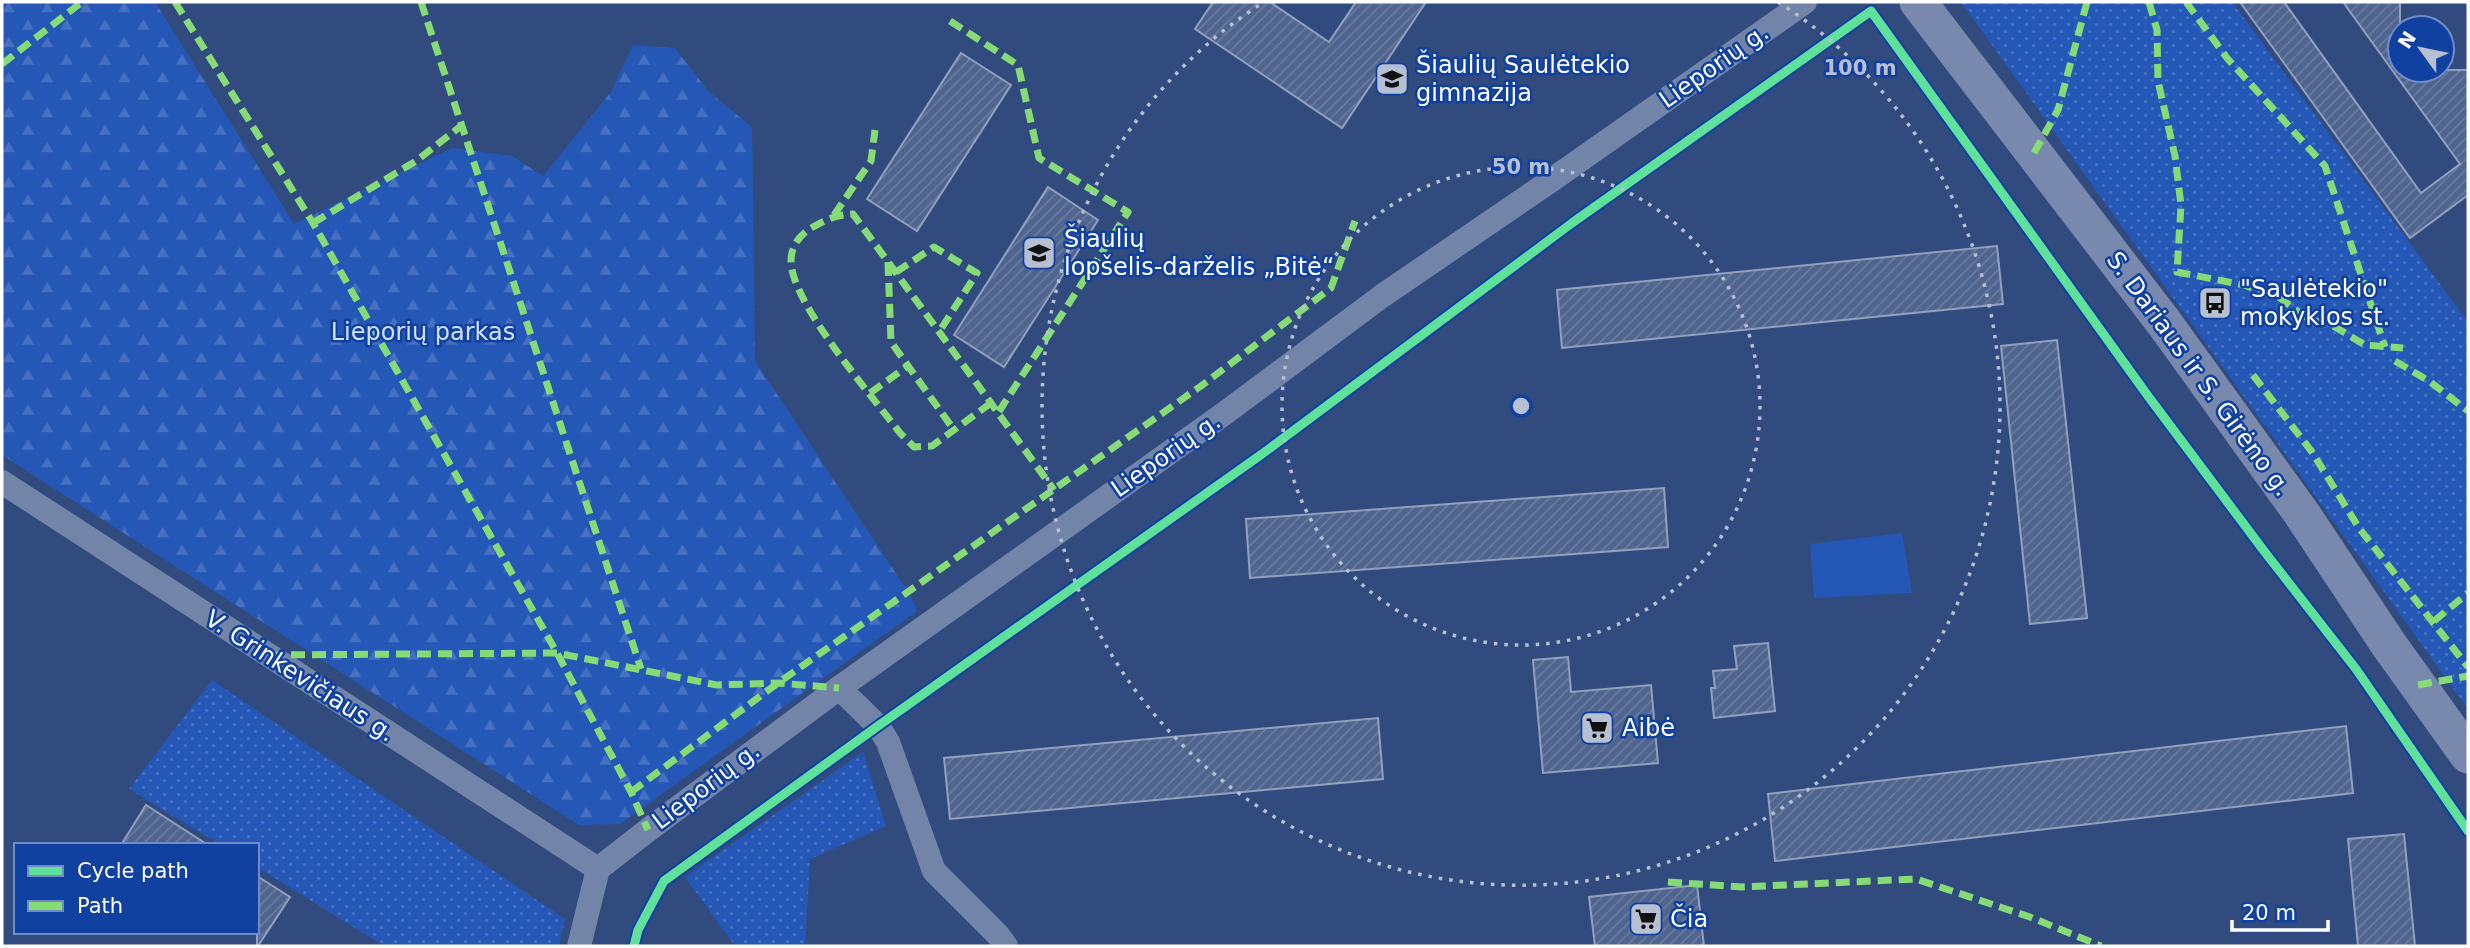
<svg xmlns="http://www.w3.org/2000/svg" width="2470" height="948" font-family="'DejaVu Sans',sans-serif">
	<defs>
		<pattern id="green-dots" width="8" height="8" patternUnits="userSpaceOnUse" patternTransform="scale(1.75)"><rect width="8" height="8" fill="#2557b6"/><path d="M2 2h.1M6 6h.1" fill="none" stroke="#4670c1" stroke-width="1.8" stroke-linecap="round"/></pattern>
		<pattern id="forest-firs" width="22" height="20" patternUnits="userSpaceOnUse" patternTransform="scale(1.75)"><rect width="22" height="20" fill="#2557b6"/><path d="M5 1l3.5 6h-7zM16 11l3.5 6h-7z" fill="#4670c1"/></pattern>
		<pattern id="building-hatch" width="6" height="6" patternUnits="userSpaceOnUse" patternTransform="scale(1.75)"><rect width="6" height="6" fill="#4f648e"/><path d="M-1 1l2-2M0 6l6-6M5 7l2-2" fill="none" stroke="#697b9f"/></pattern>
	</defs>
	<rect width="100%" height="100%" fill="#314b7f"/>
	<g fill="url(#green-dots)">
		<path d="M1961,2h271l236,320v387z"/>
		<path d="M212,680l353,239 -6,27h-175l-127,-79v-22h-36l-92,-56z"/>
		<path d="M863,752l23,74 -76,33 -5,87h-70l-50,-69z"/>
	</g>
	<path fill="url(#forest-firs)" d="M2,2h153l139,222 158,-76 60,8 31,20 68,-84 22,-47 42,3 33,43 44,36 3,234 154,232 8,18 -297,213 -41,1 -577,-370z"/>
	<path fill="#2557b6" d="M1902,533l10,60 -98,5 -4,-54z"/>
	<g fill="url(#building-hatch)" stroke="#91a0bd" stroke-width="2">
		<path d="M1213,2h57l59,40 27,-40h70l-84,126 -147,-99z"/>
		<path d="M2240,2h44l137,191 39,-29 -117,-162h57v68h68v125l-58,43z"/>
		<path d="M961,53l50,32 -94,146 -50,-32z"/>
		<path d="M1048,187l50,33 -94,147 -50,-32z"/>
		<path d="M1997,246l6,58 -441,44 -5,-58z"/>
		<path d="M2057,340l30,278 -57,6 -29,-278z"/>
		<path d="M1664,488l4,59 -418,31 -4,-59z"/>
		<path d="M1768,643l7,68 -61,7 -3,-30h4l-2,-17 24,-2 -3,-23z"/>
		<path d="M1568,657l3,35 80,-7 7,78 -115,10 -10,-113z"/>
		<path d="M1378,718l5,61 -433,40 -6,-61z"/>
		<path d="M2346,726l7,67 -578,68 -7,-67z"/>
		<path d="M146,805l62,40h-87z"/>
		<path d="M2404,834l11,112h-57l-10,-107z"/>
		<path d="M257,876l33,21 -32,49h-1z"/>
		<path d="M1697,885l7,61h-109l-6,-49z"/>
	</g>
	<g fill="none" stroke-linecap="round" stroke-linejoin="round">
		<g stroke="#7284a8" stroke-width="24">
			<path d="M2,482l596,387"/>
			<path d="M839,688l39,38 10,16 46,129 64,64 8,11"/>
			<path d="M579,946l19,-77 50,-39 191,-142 386,-275 157,-117 164,-112 259,-182"/>
		</g>
		<path stroke="#7889ad" stroke-width="37" d="M1918,2l247,322 137,190 87,131 79,110"/>
		<g stroke="#86db77" stroke-width="7" stroke-dasharray="14 7" stroke-linecap="butt">
			<path d="M175,2l138,221 244,430 74,139 17,38"/>
			<path d="M421,2l220,667"/>
			<path d="M2149,2l8,28 1,51 17,75 6,49 -4,67 67,13 36,13 28,21 27,8 30,18 38,3"/>
			<path d="M2186,2l41,56 98,108 60,181"/>
			<path d="M950,21l68,44 21,93 89,54 -130,201"/>
			<path d="M2,64l80,-62"/>
			<path d="M2034,153l24,-43 29,-108"/>
			<path d="M834,215l37,-54 4,-31"/>
			<path d="M313,223l103,-62 45,-35"/>
			<path d="M888,262l3,80 63,88"/>
			<path d="M896,272l38,-25 43,26 -38,59"/>
			<path d="M2395,361l34,20 39,30"/>
			<path d="M2253,375l59,77 47,76 109,139"/>
			<path d="M870,393l38,-27"/>
			<path d="M991,403l-59,43 -18,1 -14,-14c-27,-36 -109,-130 -109,-172 0,-15 9,-27 22,-34 14,-8 23,-12 40,-13l138,189 7,10 56,77"/>
			<path d="M2434,621l34,-28"/>
			<path d="M270,655l287,-2 160,32 61,-2 61,5"/>
			<path d="M2418,685l50,-9"/>
			<path d="M631,792l147,-109 423,-297 130,-98 24,-67"/>
			<path d="M1668,882l74,5 174,-8 114,38 71,29"/>
		</g>
		<defs>
			<path id="cycleway" d="M634,946l4,-16 26,-49 214,-155 384,-272 310,-231 299,-212 277,385 116,155 92,118 112,162"/>
		</defs>
		<use href="#cycleway" stroke="#1040a0" stroke-width="13"/>
		<use href="#cycleway" stroke="#60e19b" stroke-width="9"/>
	</g>
	<g fill="none" stroke="#b7c0d2" stroke-width="3.5" stroke-dasharray="3.5 7">
		<circle cx="1521" cy="406" r="239"/>
		<path d="M1778 2A479 479 0 1 1 1264 2"/>
	</g>
	<defs>
		<symbol id="school-square" viewBox="-11 -11 22 22"><rect x="-9" y="-9" width="18" height="18" rx="4" fill="#b7c0d2" stroke="#1040a0"/><path d="M0-5L7-2L0 1L-7-2ZM-4 1L0 2.5L4 1V4Q0 6-4 4Z" fill="#111"/></symbol>
		<symbol id="bus-square" viewBox="-11 -11 22 22"><rect x="-9" y="-9" width="18" height="18" rx="4" fill="#b7c0d2" stroke="#1040a0"/><path d="M-5-6H5V4H4V6H2V4H-2V6H-4V4H-5ZM-3.5-4V0h7V-4ZM-3.5 1.2v1.5H-2V1.2ZM2 1.2v1.5H3.5V1.2Z" fill="#111"/></symbol>
		<symbol id="supermarket-square" viewBox="-11 -11 22 22"><rect x="-9" y="-9" width="18" height="18" rx="4" fill="#b7c0d2" stroke="#1040a0"/><path d="M-6-5.5h2.5l.6 2H6L4.5 2H-2.5L-4.4-4H-6ZM-1.5 3.2a1.3 1.3 0 1 0 .1 0ZM3 3.2a1.3 1.3 0 1 0 .1 0Z" fill="#111"/></symbol>
	</defs>
	<g fill-rule="evenodd">
		<use href="#school-square" x="1373" y="60" width="38" height="38"/>
		<use href="#school-square" x="1020" y="234" width="38" height="38"/>
		<use href="#bus-square" x="2196" y="284" width="38" height="38"/>
		<use href="#supermarket-square" x="1578" y="709" width="38" height="38"/>
		<use href="#supermarket-square" x="1627" y="900" width="38" height="38"/>
	</g>
	<g text-anchor="middle" stroke-width="5" stroke-linejoin="round" paint-order="stroke">
		<g font-size="24" fill="#fff" stroke="#1040a0" text-anchor="start">
			<text x="1416" y="73">Šiaulių Saulėtekio<tspan x="1416" dy="28">gimnazija</tspan></text>
			<text x="1064" y="247">Šiaulių<tspan x="1064" dy="28">lopšelis-darželis „Bitė“</tspan></text>
			<text x="2240" y="297">"Saulėtekio"<tspan x="2240" dy="28">mokyklos st.</tspan></text>
			<text x="1622" y="736">Aibė</text>
			<text x="1670" y="927">Čia</text>
		</g>
		<g font-size="24" fill="#fff" stroke="#1040a0">
			<text transform="translate(1714 66) rotate(-35)" y="8">Lieporių g.</text>
			<text transform="translate(2199 374) rotate(54)" y="8">S. Dariaus ir S. Girėno g.</text>
			<text transform="translate(1166 455) rotate(-35)" y="8">Lieporių g.</text>
			<text transform="translate(300 676) rotate(33)" y="8">V. Grinkevičiaus g.</text>
			<text transform="translate(706 786) rotate(-37)" y="8">Lieporių g.</text>
		</g>
		<g font-size="24" fill="#d2e1fe" stroke="#1040a0">
			<text x="423" y="340">Lieporių parkas</text>
		</g>
	</g>
	<circle cx="1521" cy="406" r="10" fill="#b7c0d2" stroke="#1040a0" stroke-width="3.5"/>
	<g font-size="21" text-anchor="middle" font-weight="bold" fill="#b7c0d2" stroke="#1040a0" stroke-width="5" stroke-linejoin="round" paint-order="stroke">
		<text x="1860" y="75">100 m</text>
		<text x="1521" y="174">50 m</text>
	</g>
	<rect width="2470" height="948" fill="none" stroke="#ffffff" stroke-width="7"/>
	<rect x="14" y="843" width="245" height="91" fill="#1040a0" stroke="#708cc6" stroke-width="2"/>
	<rect x="28" y="866" width="35" height="10" fill="#60e19b" stroke="#708cc6" stroke-width="2"/>
	<text x="77" y="878" font-size="21" fill="#ffffff">Cycle path</text>
	<rect x="28" y="901" width="35" height="10" fill="#86db77" stroke="#708cc6" stroke-width="2"/>
	<text x="77" y="913" font-size="21" fill="#ffffff">Path</text>
	<g transform="translate(2421 49) rotate(303)"><circle r="33" fill="#1040a0" stroke="#708cc6" stroke-width="2"/>
	<path d="M0-5L12 26L0 18L-12 26Z" fill="#b7c0d2"/>
	<text y="-10" font-size="19" font-weight="bold" text-anchor="middle" fill="#ffffff">N</text>
	</g>
	<path d="M2232 920v10h96v-10" fill="none" stroke="#ffffff" stroke-width="3.5"/>
	<text x="2242" y="920" font-size="21" fill="#ffffff" stroke="#1040a0" stroke-width="5" paint-order="stroke">20 m</text>
</svg>
